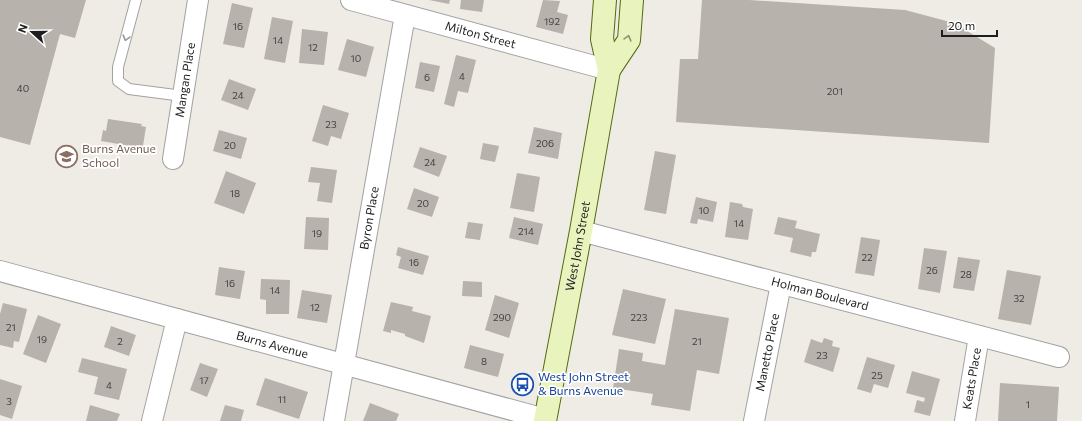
<svg xmlns="http://www.w3.org/2000/svg" width="1082" height="421" font-family="Commissioner,sans-serif">
	<rect width="100%" height="100%" fill="#eeece5"/>
	<g fill="#b7b2ab">
		<path d="M0,0h86l-11,38 -15,-4 -30,111 -30,-8z"/>
		<path d="M429,0h21l-1,4z"/>
		<path d="M461,0h23l-2,12 -22,-3z"/>
		<path d="M543,0l17,1 -3,11 11,3 -5,19 -27,-7z"/>
		<path d="M702,0h47l156,10 49,13 41,25 -6,95 -313,-21 4,-63h18z"/>
		<path d="M232,3l21,5 -9,40 -21,-4z"/>
		<path d="M272,17l21,4 -8,42 -21,-4z"/>
		<path d="M302,29l26,3 -4,33 -25,-2z"/>
		<path d="M347,39l27,8 -8,30 -28,-7z"/>
		<path d="M456,55l20,5 -8,33 -10,-2 -4,16 -10,-3z"/>
		<path d="M420,62l20,4 -6,26 -19,-4z"/>
		<path d="M229,79l27,10 -8,21 -27,-10z"/>
		<path d="M323,105l26,8 -8,26 -10,-3 -3,10 -16,-5z"/>
		<path d="M108,119l34,5 -1,2 5,1 -4,25 -7,-1 1,-4 -35,-6 2,-11 3,1z"/>
		<path d="M534,127l28,6 -4,26 -30,-6z"/>
		<path d="M219,130l28,8 -6,21 -28,-8z"/>
		<path d="M483,143l16,3 -4,16 -15,-3z"/>
		<path d="M420,147l27,9 -8,21 -26,-10z"/>
		<path d="M655,151l21,4 -10,59 -22,-4z"/>
		<path d="M311,167l26,3 -5,33 -15,-2 3,-18 -12,-1z"/>
		<path d="M226,171l30,12 -12,31 -30,-11z"/>
		<path d="M517,173l23,4 -6,35 -24,-4z"/>
		<path d="M414,188l25,9 -7,20 -25,-8z"/>
		<path d="M696,197l21,5 -4,20 -15,-3 -1,5 -7,-1z"/>
		<path d="M730,202l12,2 1,3 10,2 -5,31 -23,-3z"/>
		<path d="M306,217l23,1 -1,32 -24,-1z"/>
		<path d="M514,217l29,7 -5,21 -29,-7z"/>
		<path d="M778,217l19,4 -2,7 25,6 -4,18h-4l-1,5 -21,-5 3,-14 -19,-4z"/>
		<path d="M468,222l15,2 -3,16 -15,-2z"/>
		<path d="M861,237l19,3 -6,36 -19,-3z"/>
		<path d="M398,247l31,9 -6,19 -25,-7 3,-11 -5,-2z"/>
		<path d="M924,248l23,3 -7,42 -22,-4z"/>
		<path d="M958,257l22,3 -6,31 -21,-3z"/>
		<path d="M219,267l26,4 -5,28 -25,-4z"/>
		<path d="M1007,270l34,6 -10,49 -33,-6z"/>
		<path d="M261,279l29,1 -1,34h-23v-14l-6,-1z"/>
		<path d="M463,281l19,1v15l-20,-1z"/>
		<path d="M623,289l43,10 -11,45 -43,-9z"/>
		<path d="M302,290l30,5 -5,28 -30,-5z"/>
		<path d="M495,295l24,8 -10,35 -24,-8z"/>
		<path d="M391,302l22,5 -1,4 19,5 -7,27 -19,-7v-2l-14,-4v3l-8,-2z"/>
		<path d="M3,303l24,6 -8,33 -5,-1 -1,7 -13,-3v-31z"/>
		<path d="M675,309l54,9 -10,56 -22,-4 -7,41 -39,-6 2,-11 -40,-6 6,-39 24,4 -1,8 23,4z"/>
		<path d="M38,315l23,9 -15,39 -23,-9z"/>
		<path d="M111,326l25,9 -7,21 -25,-9z"/>
		<path d="M824,338l9,3 -1,5 8,2 -7,24 -29,-10 7,-23 11,4z"/>
		<path d="M470,345l34,9 -6,23 -34,-9z"/>
		<path d="M867,357l28,8 -7,23 -14,-4 -3,9 -14,-4z"/>
		<path d="M82,358l45,11 -8,31 -25,-6 4,-17 -20,-5z"/>
		<path d="M200,363l18,6 -11,28 -17,-7z"/>
		<path d="M912,371l28,8 -10,37 -16,-4 3,-12 7,2 1,-4 -19,-5z"/>
		<path d="M265,378l43,14 -9,27 -43,-14z"/>
		<path d="M0,379l22,7 -10,33 -12,-4z"/>
		<path d="M1000,383l59,4 -2,34h-59z"/>
		<path d="M370,403l29,11 -3,7h-33z"/>
		<path d="M90,405l30,9 -3,7h-31z"/>
		<path d="M225,405l19,5 -3,11h-21z"/>
	</g>
	<g fill="none" stroke-linecap="round" stroke-linejoin="round">
		<defs>
			<path id="service" d="M136,0l-18,67v14l11,8 54,7"/>
			<g id="minor">
				<path id="s1" d="M351,0l258,70"/>
				<path id="s2" d="M173,159l25,-159"/>
				<path id="s3" d="M581,231l478,126"/>
				<path id="s4" d="M0,271l545,148"/>
				<path d="M152,421l25,-102"/>
				<path id="s5" d="M334,421l71,-406"/>
				<path id="s6" d="M754,421l27,-137"/>
				<path id="s7" d="M965,421l14,-85"/>
			</g>
			<g id="secondary">
				<path d="M609,70l20,-30 3,-40"/>
				<path id="s8" d="M545,421l36,-190 28,-161 -7,-31 3,-39"/>
			</g>
		</defs>
		<use href="#service" stroke="#a2a2a2" stroke-width="12"/>
		<use href="#minor" stroke="#a2a2a2" stroke-width="22"/>
		<use href="#secondary" stroke="#536b0f" stroke-width="24"/>
		<use href="#service" stroke="#fff" stroke-width="10"/>
		<use href="#minor" stroke="#fff" stroke-width="20"/>
		<use href="#secondary" stroke="#e9f3be" stroke-width="22"/>
	</g>
	<defs><path id="oneway-chevron" d="M-2-3.5L2.5 0L-2 3.5" fill="none" stroke-width="1.6" stroke-linecap="round" stroke-linejoin="round"/></defs>
	<use stroke="#9a9a9a" href="#oneway-chevron" transform="translate(126 38) rotate(106)"/>
	<use stroke="#8e9376" href="#oneway-chevron" transform="translate(628 38) rotate(-74)"/>
	<defs>
		<symbol id="school-ring" viewBox="-11 -11 22 22"><circle r="9.5" fill="#fff" stroke="#8d6e63" stroke-width="1.5"/><path d="M0-5L7-2L0 1L-7-2ZM-4 1L0 2.5L4 1V4Q0 6-4 4Z" fill="#8d6e63"/></symbol>
		<symbol id="bus-ring" viewBox="-11 -11 22 22"><circle r="9.5" fill="#fff" stroke="#1a4fb4" stroke-width="1.5"/><path d="M-5-6H5V4H4V6H2V4H-2V6H-4V4H-5ZM-3.5-4V0h7V-4ZM-3.5 1.2v1.5H-2V1.2ZM2 1.2v1.5H3.5V1.2Z" fill="#1a4fb4"/></symbol>
	</defs>
	<g fill-rule="evenodd">
		<use href="#school-ring" x="54" y="144" width="25" height="25"/>
		<use href="#bus-ring" x="510" y="372" width="25" height="25"/>
	</g>
	<g text-anchor="middle" stroke-width="3.5" stroke-linejoin="round" paint-order="stroke">
		<g font-size="10" fill="#444341">
			<text x="552" y="25">192</text>
			<text x="238" y="30">16</text>
			<text x="278" y="44">14</text>
			<text x="313" y="51">12</text>
			<text x="356" y="62">10</text>
			<text x="462" y="80">4</text>
			<text x="427" y="81">6</text>
			<text x="23" y="92">40</text>
			<text x="835" y="95">201</text>
			<text x="238" y="99">24</text>
			<text x="331" y="128">23</text>
			<text x="545" y="147">206</text>
			<text x="230" y="149">20</text>
			<text x="430" y="166">24</text>
			<text x="235" y="197">18</text>
			<text x="423" y="207">20</text>
			<text x="704" y="214">10</text>
			<text x="739" y="227">14</text>
			<text x="526" y="235">214</text>
			<text x="317" y="237">19</text>
			<text x="867" y="261">22</text>
			<text x="414" y="266">16</text>
			<text x="932" y="274">26</text>
			<text x="966" y="278">28</text>
			<text x="230" y="287">16</text>
			<text x="275" y="294">14</text>
			<text x="1019" y="302">32</text>
			<text x="315" y="311">12</text>
			<text x="502" y="321">290</text>
			<text x="639" y="321">223</text>
			<text x="11" y="331">21</text>
			<text x="42" y="343">19</text>
			<text x="120" y="345">2</text>
			<text x="697" y="345">21</text>
			<text x="822" y="359">23</text>
			<text x="484" y="365">8</text>
			<text x="877" y="379">25</text>
			<text x="204" y="384">17</text>
			<text x="109" y="389">4</text>
			<text x="282" y="403">11</text>
			<text x="9" y="405">3</text>
			<text x="1028" y="408">1</text>
		</g>
		<g font-size="12" fill="#1e1e1e" stroke="#fff">
			<text dy="4" stroke="none"><textPath href="#s1" startOffset="134">Milton Street</textPath></text>
			<text dy="4" stroke="none"><textPath href="#s2" startOffset="80">Mangan Place</textPath></text>
			<text dy="4" stroke="none"><textPath href="#s5" startOffset="206">Byron Place</textPath></text>
			<text dy="4" stroke="none"><textPath href="#s8" startOffset="178">West John Street</textPath></text>
			<text dy="4" stroke="none"><textPath href="#s3" startOffset="247">Holman Boulevard</textPath></text>
			<text dy="4" stroke="none"><textPath href="#s4" startOffset="282">Burns Avenue</textPath></text>
			<text dy="4" stroke="none"><textPath href="#s6" startOffset="70">Manetto Place</textPath></text>
			<text dy="4" stroke="none"><textPath href="#s7" startOffset="43">Keats Place</textPath></text>
		</g>
		<g font-size="12" fill="#785e54" stroke="#fff" text-anchor="start">
			<text x="82" y="153">Burns Avenue<tspan x="82" dy="14">School</tspan></text>
		</g>
		<g font-size="12" fill="#164399" stroke="#fff" text-anchor="start">
			<text x="538" y="381">West John Street<tspan x="538" dy="14">&amp; Burns Avenue</tspan></text>
		</g>
	</g>
	<g transform="translate(32 32) rotate(291)" stroke="#ffffff" stroke-width="3" paint-order="stroke">
	<path d="M0-3L7 15L0 10L-7 15Z" fill="#1e1e1e"/>
	<text y="-6" font-size="11" font-weight="bold" text-anchor="middle" fill="#1e1e1e">N</text>
	</g>
	<path d="M942 30v6h55v-6" fill="none" stroke="#1e1e1e" stroke-width="2"/>
	<text x="948" y="30" font-size="12" fill="#1e1e1e" stroke="#ffffff" stroke-width="3" paint-order="stroke">20 m</text>
</svg>
